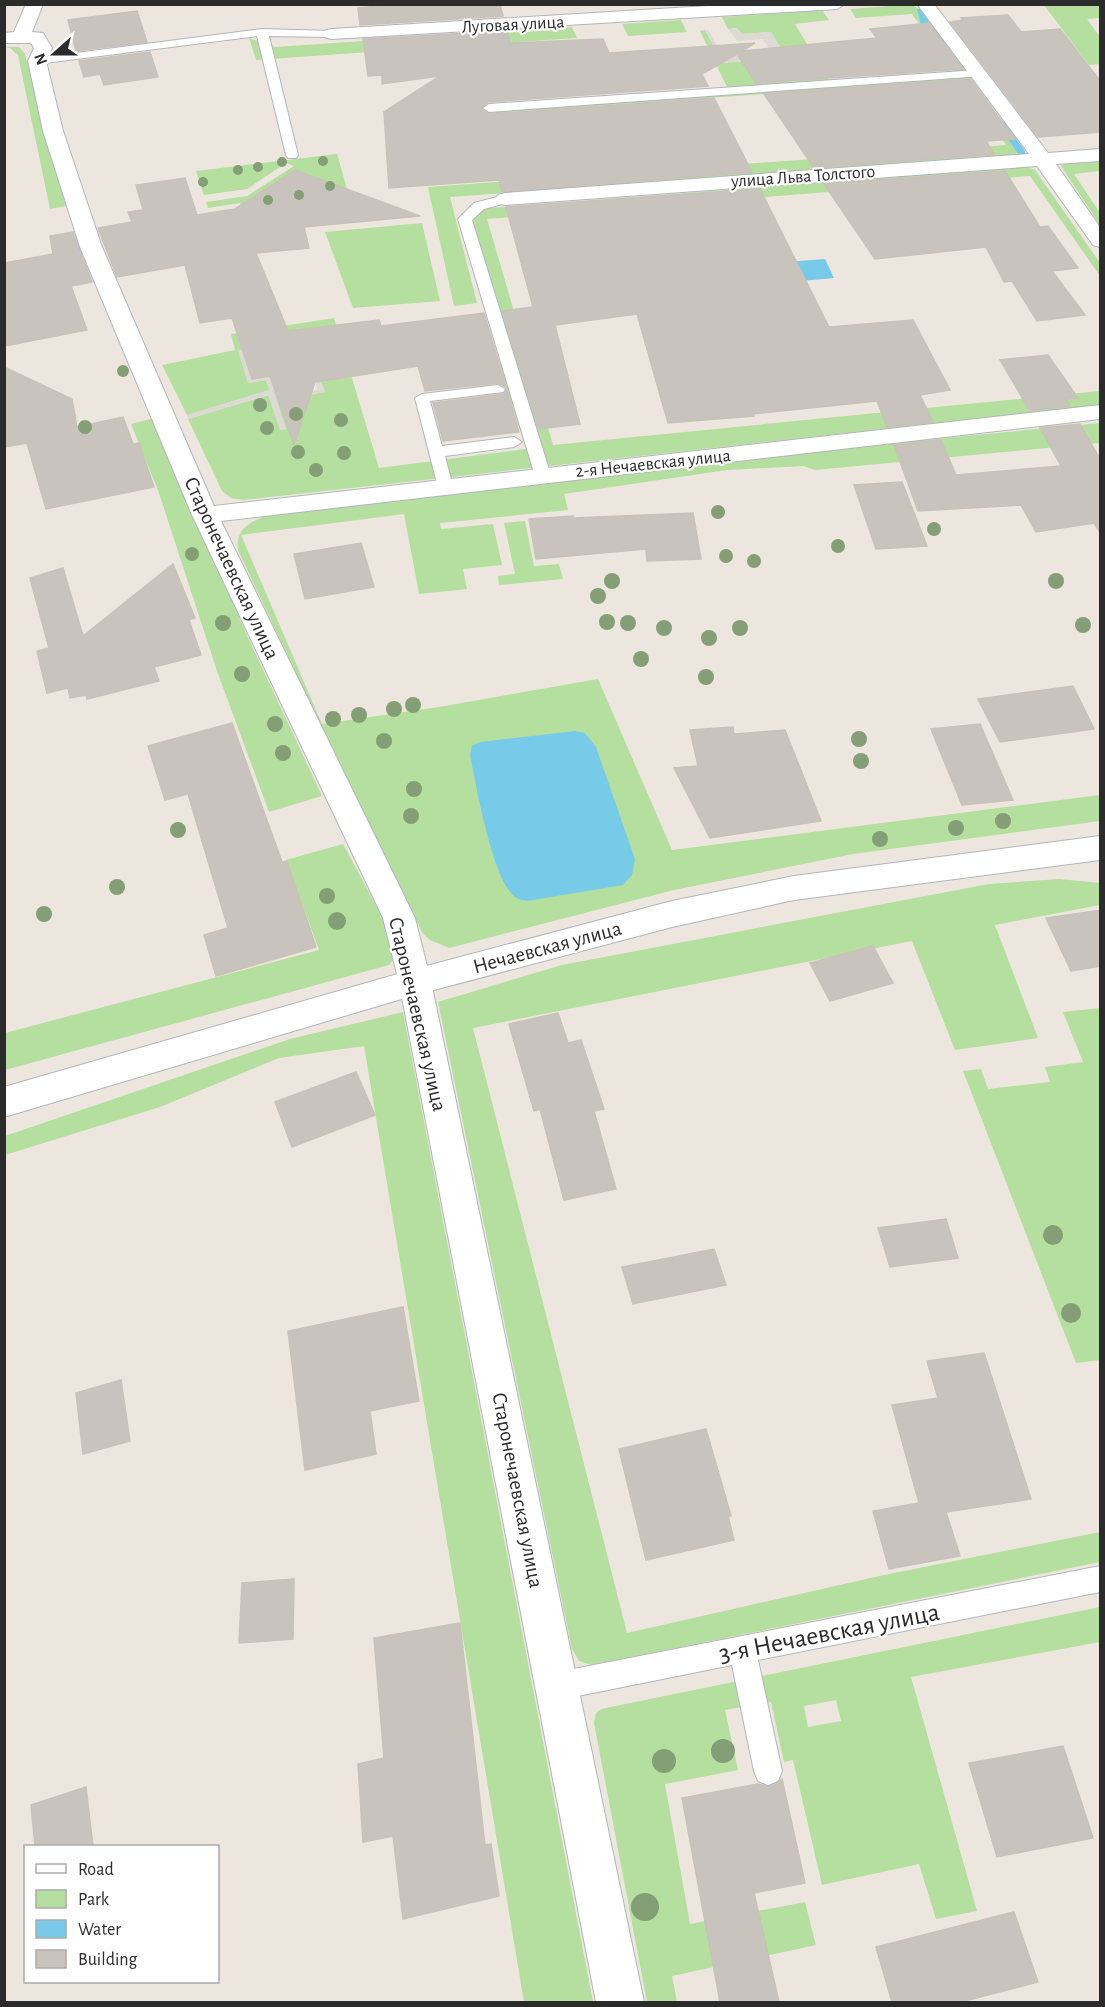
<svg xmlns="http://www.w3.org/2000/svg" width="1105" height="2007" font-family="'Alegreya Sans',sans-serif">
	<rect width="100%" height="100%" fill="#ece6de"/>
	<g fill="#b5df9e" fill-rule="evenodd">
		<path d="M902,5l12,1 9,5 105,146 -578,40 27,106 -23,3 -26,-119 578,-42 -46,-65 -475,34 -2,-8 245,-17 -28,-58 5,-1 18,33 63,-6 -15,-25 -30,2 -4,-6 -9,1 -6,-12 100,-7 7,10 -34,4 34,57 125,-9 -42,-58 -56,4 -6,-9z"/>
		<path d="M1044,5h56v13l-13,1 13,18v27l-11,1z"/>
		<path d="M681,20l6,12 -59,4 -6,-12z"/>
		<path d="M572,27l5,11 -104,7 -3,-11z"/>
		<path d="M438,36l2,11 -184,13 -7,-22 26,9z"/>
		<path d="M4,47h15l6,7 41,152 -16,3 -32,-154 -8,-7z"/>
		<path d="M337,154l12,42 -107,13 -2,-6 -32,5 -2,-6 41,-6 47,-30 -8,-3 -39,26 -43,6 -8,-24z"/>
		<path d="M1100,160v11l-26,3 26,39v12l-39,-59 4,-3z"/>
		<path d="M1028,167l7,3 65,93v13l-70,-100 -543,43 66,226 547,-54v14l-857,95 -12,-2 -9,-7 -34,-72 81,-24 11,35 6,-1 -13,-38 9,-2 4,10 39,-7 -5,-13 -82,-29 10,33 18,-3 4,10 -83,25 -25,-50 73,-15 -4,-16 103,-16 45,150 147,-19 -29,-89 15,-12 -39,-127 7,-9 10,-4z"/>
		<path d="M422,223l18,78 -87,7 -28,-76z"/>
		<path d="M155,418l91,215 76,163 -53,16 -52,-141 -59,-181 -27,-66z"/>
		<path d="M1100,423v20l-285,27 -12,-4 -76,4 -163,24 4,16 -128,13 1,6 52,-5 9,41 -39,4 4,20 -48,5 -15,-80 -163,21 81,189 117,-17 159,-28 74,171 428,-55v26l-247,33 -179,36 -225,58 -19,-8 -7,-6 -81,-162 -104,-222c-3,-22 14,-30 32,-35l466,-57z"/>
		<path d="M525,521l9,45 25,-2 4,15 -64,6 -1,-9 17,-2 -11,-51z"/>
		<path d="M343,844l44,82 7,33 -5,6 -384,105v-37l314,-83 -33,-90z"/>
		<path d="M1059,879l41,4v22l-105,20 43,113 -83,12 -43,-109 -439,87 154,605 257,-58 216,-43v30l-508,103 -13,-4 -7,-12 -134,-647 124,-37 427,-81z"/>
		<path d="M1100,1008v352l-24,3 -113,-292 18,-2 7,20 62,-7 -5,-15 38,-5 -20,-50z"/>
		<path d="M403,1012l190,990h-69l-160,-956 -85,12 -119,49 -155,48v-19l285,-97z"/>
		<path d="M1100,1607v35l-189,35 66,234 -41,8 -17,-55 -97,21 -29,-125 -9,2 -13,-60 -46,8 13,60 -73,14 25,140 115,-22 11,43 -144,31 5,26h-30l-53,-279 2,-10 5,-4zM836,1700l5,21 -33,6 -4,-21z"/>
	</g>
	<g fill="#ddd9d5" fill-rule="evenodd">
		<path d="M737,28l5,6 29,-2 16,25 -64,6 -18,-33h3l15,26 48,-4 -8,-13 -26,2 -9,-12z"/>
		<path d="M305,338l20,54 -39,7 -4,-10 -8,2 12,38 -6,1 -12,-35 -80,24 -1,-4 82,-25 -3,-10 -18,3 -10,-33zM244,352l71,28 3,10 -28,5 -4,-10 -12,2 -4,-11 -18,3z"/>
	</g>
	<g fill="#78cbe8">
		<path d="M825,259l9,19 -66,6 -9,-20z"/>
		<path d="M575,731l10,2 11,14 39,112 -3,16 -9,10 -96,16c-4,-1 -10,-2 -13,-5 -22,-18 -38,-111 -44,-141l2,-9 8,-4z"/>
	</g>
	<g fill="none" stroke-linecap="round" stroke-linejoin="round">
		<g fill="#78cbe8" fill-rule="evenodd">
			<path d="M917,9h6l6,9 -1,4 8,3 11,17 -1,2h-6l-10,-15 -9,-4z"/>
			<path d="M1001,121l3,1 21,29v4h-6l-22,-31z"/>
		</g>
	</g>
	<g fill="#c8c4bd" stroke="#c8c2b8" stroke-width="1.5">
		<path d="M402,4h98l3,12 -143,9 -2,-17z"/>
		<path d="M137,11l10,31 -71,9 -8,-31z"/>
		<path d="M1008,15l13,17 39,-3 41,53v50l-63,5 -88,-115 13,-2 -2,-2z"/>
		<path d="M929,23l34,46 -207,14 -19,-29 -35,20 6,12 -220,16 -7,7 8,5 225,-16 38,74 -250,20 -3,-12 -110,8 -5,-76 56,-36 -58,8v-9l-14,1 -5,-37 144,-8 3,12 93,-4 6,14 146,-10 -13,8 135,-13 -7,-9z"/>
		<path d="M150,52l8,25 -54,8 -4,-11 -16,3 -5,-16z"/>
		<path d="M970,79l45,60 -29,2 8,13 -180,14 -50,-74z"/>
		<path d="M295,170l125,46 -116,11 5,21 -53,5 32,78 91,-11 2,6 103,-13 22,74 -8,-4 -73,8 -7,-25 -103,16 -21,63 -24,-69 -18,3 -20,-61 -32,5 -15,-58 -68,12 -19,-49 34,-6 -4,-10 15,-2 -7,-25 49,-7 12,37 38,-6z"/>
		<path d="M1005,171l35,56 8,-1 30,42 -26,3 33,44 -48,6 -25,-40 -8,1 -18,-35 -111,12 -51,-75z"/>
		<path d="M760,189l69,138 84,-7 37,70 -30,5 13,27 -46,5 -10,-26 -124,13 1,2 -86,7 -31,-109 -82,11 25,99 -41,5 -37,-118 31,-4 -27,-100z"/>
		<path d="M73,232l19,50 -21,4 16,44 -83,16v-83l49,-9 -3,-18z"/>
		<path d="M1048,355l30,43 -12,1 4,7 -40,5 -30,-51z"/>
		<path d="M4,367l68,32 5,28 46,-10 10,27 6,-1 15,44 -108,22 -19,-66 -23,4z"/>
		<path d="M507,390l12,42 -76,9 -10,-38 70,-9z"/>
		<path d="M1080,424l21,37v73l-7,-11 -58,9 -15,-27 -103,6 -24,-66 47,-5 15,35 105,-9 -21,-38z"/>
		<path d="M902,482l25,64 -51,3 -22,-64z"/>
		<path d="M693,513l8,46 -54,2 -1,-12 -110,10 -7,-40 44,-3v2z"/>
		<path d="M361,543l13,44 -69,12 -11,-45z"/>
		<path d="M173,564l22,54 -6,2 12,35 -47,12 5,14 -72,18 -1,-4 -16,3 -2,-10 -21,5 -10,-42 12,-3 -19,-70 33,-10 20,68z"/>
		<path d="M1073,686l21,43 -94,13 -22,-43z"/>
		<path d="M232,723l50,139 5,-1 29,86 -100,29 -12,-41 24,-7 -40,-134 -23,6 -17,-54z"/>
		<path d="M980,724l33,76 -51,5 -31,-76z"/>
		<path d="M733,727l1,7 51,-4 36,91 -111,17 -36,-70 24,-2 -8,-36z"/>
		<path d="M1101,910v56l-30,5 -25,-53z"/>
		<path d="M873,946l20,37 -63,18 -20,-38z"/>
		<path d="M558,1013l10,30 13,-3 23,69 -10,2 22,78 -52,11 -24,-91 -6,2 -25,-87z"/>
		<path d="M356,1072l19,43 -83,32 -17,-45z"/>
		<path d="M946,1219l12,39 -68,9 -12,-39z"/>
		<path d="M714,1249l12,36 -93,19 -11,-37z"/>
		<path d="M403,1307l16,94 -49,10 6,43 -71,16 -17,-139z"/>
		<path d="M984,1353l47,146 -85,13 14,44 -71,13 -16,-58 46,-8 -27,-98 46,-7 -11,-37z"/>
		<path d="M121,1380l9,61 -47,13 -7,-61z"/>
		<path d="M706,1429l25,87h-3l6,24 -88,20 -27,-111z"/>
		<path d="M294,1579l-1,60 -54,4 3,-60z"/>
		<path d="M460,1623l25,222 6,-1 8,52 -96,23 -10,-83 -30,6 -5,-78 26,-6 -10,-120z"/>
		<path d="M1063,1746l30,92 -96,19 -28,-94z"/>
		<path d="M782,1779l23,104 -51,10 25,109h-59l-38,-204 76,-14 11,3z"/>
		<path d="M86,1787l7,59h-58l-4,-41z"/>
		<path d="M1014,1912l24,70 -77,20h-69l-16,-55z"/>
	</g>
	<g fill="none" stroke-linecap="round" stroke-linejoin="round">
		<defs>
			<g id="service">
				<path d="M262,29l70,2 6,3 -6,3 -63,-1 29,119 -2,3h-8l-2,-3 -29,-119 -220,28 -6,-3 6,-3z"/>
				<path d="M978,70l4,2v4l-493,36 -6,-4 6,-4z"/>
				<path d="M505,195l5,1 2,3 -2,3 -26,7 -12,11 79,256 -8,5 -8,-5 -77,-257 16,-16z"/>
				<path d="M498,385l7,4 -2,3 -73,9 12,45 72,-9 8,5 -8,5 -69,9 8,31 -8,5 -6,-1 -24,-93 7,-4z"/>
				<path d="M1100,1566v26l-342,68 24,111 -4,10 -10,4 -10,-4 -4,-10 -22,-106 -174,35 -10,-4 -4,-10 4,-10 10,-4z"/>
			</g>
			<g id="minor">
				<path d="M26,4h17l-11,28 11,1 9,15 -6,13 17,70 39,116 112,259 886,-101v14l-879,102 194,397 16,64 213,1020h-48l-197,-1020 -16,-64 -191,-403 -112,-268 -37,-116 -15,-70 6,-13 -3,-5h-27v-10l10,-1z"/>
				<path d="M740,4h105l-8,5 -505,30 -6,-1 -3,-4 3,-4 6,-1z"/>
				<path d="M917,4h17l114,149 52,-4v12l-44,3 44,63v20l-7,-2 -56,-79 -532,39 -7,-2 -3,-4 3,-4 7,-2 524,-39z"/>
			</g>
			<path id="tertiary" d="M1100,836v24l-306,40 -122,27 -257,68 -411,122v-30l411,-118 257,-68 122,-25z"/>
		</defs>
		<use href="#service" stroke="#b2b5be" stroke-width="2"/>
		<use href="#minor" stroke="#b2b5be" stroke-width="2"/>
		<use href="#tertiary" stroke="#b2b5be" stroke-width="2"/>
		<use href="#service" fill="#fff" fill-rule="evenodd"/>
		<use href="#minor" fill="#fff" fill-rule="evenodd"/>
		<use href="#tertiary" fill="#fff" fill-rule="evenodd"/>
	</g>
	<g fill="#849f75">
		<circle cx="323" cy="161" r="5"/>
		<circle cx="282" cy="162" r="5"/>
		<circle cx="258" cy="167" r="5"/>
		<circle cx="238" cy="170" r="5"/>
		<circle cx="203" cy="182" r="5"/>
		<circle cx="330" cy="186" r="5"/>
		<circle cx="299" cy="195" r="5"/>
		<circle cx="268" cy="200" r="5"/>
		<circle cx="123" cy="371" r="6"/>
		<circle cx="260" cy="405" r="7"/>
		<circle cx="296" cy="414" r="7"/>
		<circle cx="341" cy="420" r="7"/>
		<circle cx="85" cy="427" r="7"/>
		<circle cx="267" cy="428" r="7"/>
		<circle cx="298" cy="452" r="7"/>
		<circle cx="344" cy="453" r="7"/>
		<circle cx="316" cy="470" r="7"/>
		<circle cx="718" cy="512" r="7"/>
		<circle cx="934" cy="529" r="7"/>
		<circle cx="838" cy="546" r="7"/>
		<circle cx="192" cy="554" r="7"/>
		<circle cx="726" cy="556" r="7"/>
		<circle cx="754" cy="561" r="7"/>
		<circle cx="612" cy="581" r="8"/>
		<circle cx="1056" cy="581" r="8"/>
		<circle cx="598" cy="596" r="8"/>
		<circle cx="607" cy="622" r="8"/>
		<circle cx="223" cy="623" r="8"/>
		<circle cx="628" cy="623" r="8"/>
		<circle cx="1083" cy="625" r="8"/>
		<circle cx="664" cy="628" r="8"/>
		<circle cx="740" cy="628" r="8"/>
		<circle cx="709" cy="638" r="8"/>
		<circle cx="641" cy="659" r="8"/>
		<circle cx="242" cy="674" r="8"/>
		<circle cx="706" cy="677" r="8"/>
		<circle cx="413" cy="705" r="8"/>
		<circle cx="394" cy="709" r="8"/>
		<circle cx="359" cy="715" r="8"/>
		<circle cx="333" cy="719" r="8"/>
		<circle cx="275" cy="724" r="8"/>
		<circle cx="859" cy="739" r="8"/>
		<circle cx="384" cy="741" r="8"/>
		<circle cx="283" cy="753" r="8"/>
		<circle cx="861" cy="761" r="8"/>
		<circle cx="414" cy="789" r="8"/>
		<circle cx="411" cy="816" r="8"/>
		<circle cx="1003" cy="821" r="8"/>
		<circle cx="956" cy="828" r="8"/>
		<circle cx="178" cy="830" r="8"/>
		<circle cx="880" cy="839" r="8"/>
		<circle cx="117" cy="887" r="8"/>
		<circle cx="327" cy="896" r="8"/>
		<circle cx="44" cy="914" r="8"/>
		<circle cx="337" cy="921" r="9"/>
		<circle cx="1053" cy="1235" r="10"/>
		<circle cx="1071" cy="1313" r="10"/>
		<circle cx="723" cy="1751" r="12"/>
		<circle cx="664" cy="1761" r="12"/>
		<circle cx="645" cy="1907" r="14"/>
	</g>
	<g text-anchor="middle" stroke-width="4.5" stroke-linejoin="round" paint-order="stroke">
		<g font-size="18" fill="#2b2b2b" stroke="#fff">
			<text transform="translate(513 24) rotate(-3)" y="6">Луговая улица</text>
			<text transform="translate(803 176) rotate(-4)" y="6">улица Льва Толстого</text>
			<text transform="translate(653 463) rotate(-6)" y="6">2-я Нечаевская улица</text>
		</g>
		<g font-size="21" fill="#2b2b2b" stroke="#fff">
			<text transform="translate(232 568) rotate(65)" y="7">Старонечаевская улица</text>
			<text transform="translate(547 947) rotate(-15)" y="7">Нечаевская улица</text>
			<text transform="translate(418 1014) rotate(77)" y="7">Старонечаевская улица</text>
			<text transform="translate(518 1490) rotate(79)" y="7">Старонечаевская улица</text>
		</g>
		<g font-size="26" fill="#2b2b2b" stroke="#fff">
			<text transform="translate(829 1632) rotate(-11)" y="9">3-я Нечаевская улица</text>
		</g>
	</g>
	<rect width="1105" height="2007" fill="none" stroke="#2b2b2b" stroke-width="12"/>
	<rect x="24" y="1845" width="195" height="138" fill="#ffffff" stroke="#aaaaaa" stroke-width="1.5"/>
	<rect x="36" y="1864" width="30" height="9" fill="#ffffff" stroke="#aaaaaa" stroke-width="1.5"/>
	<text x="78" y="1875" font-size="18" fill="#2b2b2b">Road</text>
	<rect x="36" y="1890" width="30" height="18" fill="#b5df9e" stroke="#aaaaaa" stroke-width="1.5"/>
	<text x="78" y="1905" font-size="18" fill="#2b2b2b">Park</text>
	<rect x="36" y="1920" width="30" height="18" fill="#78cbe8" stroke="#aaaaaa" stroke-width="1.5"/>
	<text x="78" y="1935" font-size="18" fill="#2b2b2b">Water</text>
	<rect x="36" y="1950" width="30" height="18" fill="#c8c4bd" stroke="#aaaaaa" stroke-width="1.5"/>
	<text x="78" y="1965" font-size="18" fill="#2b2b2b">Building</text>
	<g transform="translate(54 54) rotate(249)" stroke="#ffffff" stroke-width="4.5" paint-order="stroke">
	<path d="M0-4.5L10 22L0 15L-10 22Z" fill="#2b2b2b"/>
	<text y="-9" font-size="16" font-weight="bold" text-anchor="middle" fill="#2b2b2b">N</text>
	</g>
</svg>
